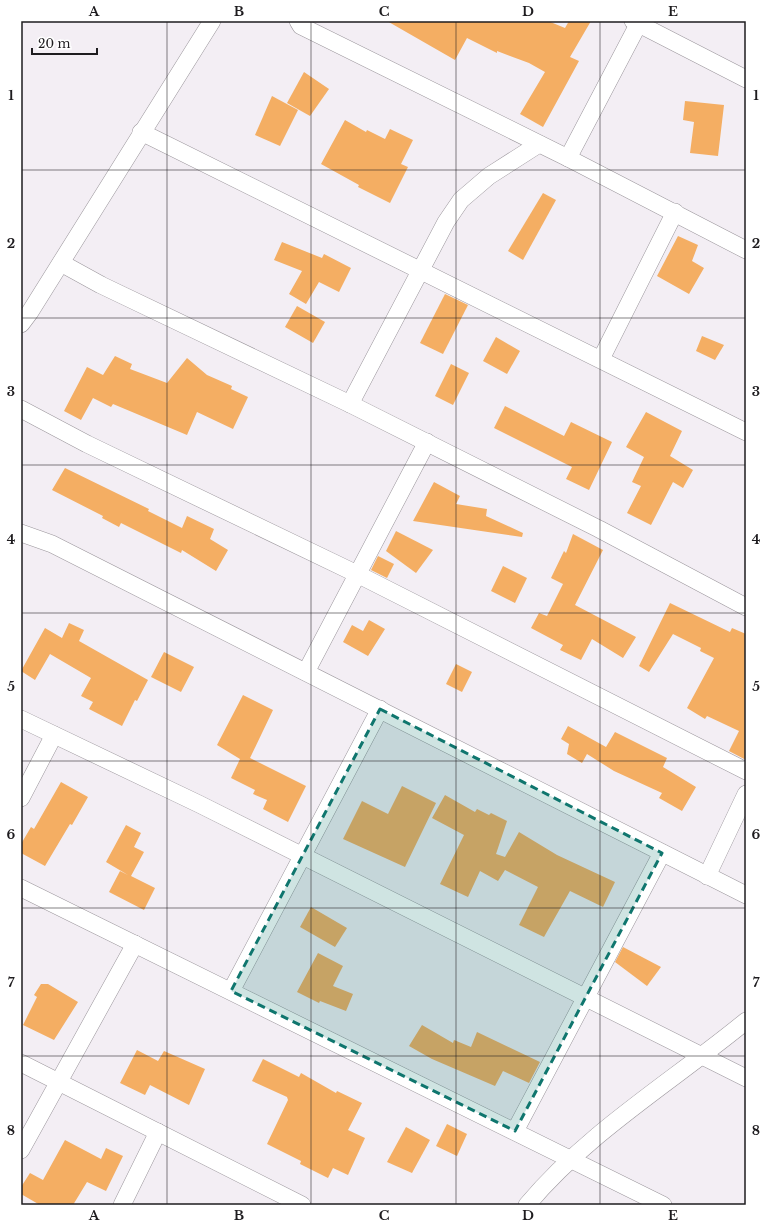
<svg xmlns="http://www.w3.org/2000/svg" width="767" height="1226" font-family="'Libre Baskerville',serif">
	<rect width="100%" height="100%" fill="#f3eef4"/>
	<g fill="#f4ae63">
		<path d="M387,21h161l17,7 4,-7h22l-21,36 9,4 -36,66 -23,-13 25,-42 -16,-9 -32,-12v2l-30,-15 -12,22z"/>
		<path d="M304,72l25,17 -19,27 -23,-13z"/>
		<path d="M272,96l26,14 -18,36 -25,-11z"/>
		<path d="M685,101l39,4 -6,51 -28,-3 4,-31 -11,-2z"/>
		<path d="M345,120l21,12 1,-2 18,9 5,-10 23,11 -12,24 7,3 -18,36 -32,-16 1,-2 -38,-21z"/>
		<path d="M543,193l13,7 -33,60 -15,-9z"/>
		<path d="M678,236l20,9 -6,16 12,7 -15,26 -32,-18z"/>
		<path d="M282,242l40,16 2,-4 27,14 -12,24 -20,-10 -13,22 -17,-10 13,-23 -28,-11z"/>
		<path d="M445,294l23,11 -25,49 -23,-11z"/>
		<path d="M297,306l28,16 -12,21 -28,-16z"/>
		<path d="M702,336l22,9 -9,15 -19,-9z"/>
		<path d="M496,337l24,14 -13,23 -24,-13z"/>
		<path d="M115,356l17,8 -2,5 37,14 20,-25 20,17 25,11 -1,3 17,8 -15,32 -36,-17 -10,23 -74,-31 -2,3 -18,-9 -12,22 -17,-9 23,-44 16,8z"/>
		<path d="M451,364l18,9 -16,32 -18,-9z"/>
		<path d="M505,406l59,30 7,-14 41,20 -23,48 -23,-11 6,-12 -78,-39z"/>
		<path d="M646,412l36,19 -12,25 23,14 -10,18 -10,-6 -22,43 -24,-12 14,-27 -9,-4 12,-25 -18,-10z"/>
		<path d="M65,468l84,41 -1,2 34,17 5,-12 27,13 -4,10 18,11 -12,21 -34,-21 -1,3 -60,-30 -2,4 -17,-9 1,-2 -51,-26z"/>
		<path d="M434,482l26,14 -4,8 31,5 -1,7 37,17 -1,4 -109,-16z"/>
		<path d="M396,531l37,19 -17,23 -30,-22z"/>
		<path d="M573,534l30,16 -28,55 61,32 -13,21 -31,-19 -11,21 -21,-10 3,-5 -32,-17 8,-15 8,3 16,-32 -12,-6 13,-27 2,2z"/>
		<path d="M378,556l16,8 -7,14 -16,-8z"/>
		<path d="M503,566l24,12 -12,25 -24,-12z"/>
		<path d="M670,603l60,29 2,-4 14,6v126l-17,-9 10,-20 -32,-15 -2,3 -18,-11 27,-50 -14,-7 1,-3 -28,-14 -24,38 -10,-6z"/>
		<path d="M369,620l16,9 -17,27 -25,-14 9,-17 11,6z"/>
		<path d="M69,623l15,7 -5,11 69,39 -11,21 -2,-1 -13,26 -33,-17 4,-7 -12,-6 10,-18 -41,-24 -15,26 -14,-9 24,-43 17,10z"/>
		<path d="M164,652l30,15 -13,25 -30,-15z"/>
		<path d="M456,664l16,8 -10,20 -16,-8z"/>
		<path d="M243,695l30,15 -23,48 56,28 -18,36 -25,-13 4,-9 -14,-6 2,-4 -24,-12 9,-19 -23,-14z"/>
		<path d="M568,726l38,21 9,-15 52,26 -4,9 33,20 -14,24 -23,-13 3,-5 -48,-22 -27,-17 -5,9 -15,-9 2,-10 -8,-5z"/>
		<path d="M61,782l27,15 -16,28 -2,-1 -25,42 -24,-13v-9l10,-17 3,2z"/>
		<path d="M402,786l34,17 -31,64 -62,-28 19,-38 26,13z"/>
		<path d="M445,795l30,17 2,-3 12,6 2,-2 16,8 -11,33 9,3 14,-25 38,23 58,27 -12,25 -33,-16 -26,46 -25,-12 19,-38 -33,-17 -7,11 -18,-10 -12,26 -28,-13 24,-49 -32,-17z"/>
		<path d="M126,825l15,8 -7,14 10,5 -13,24 24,12 -11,22 -35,-18 11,-21 8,4 -22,-13z"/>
		<path d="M311,907l36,21 -12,19 -35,-20z"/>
		<path d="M623,947l38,20 -14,19 -32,-24z"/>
		<path d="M318,953l25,13 -10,20 20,8 -7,17 -26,-10 -1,2 -22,-11z"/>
		<path d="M41,984h7l30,18 -24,38 -31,-15 14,-28 -3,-2z"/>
		<path d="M422,1025l31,18 1,-3 17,7 6,-15 63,30 -11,21 -26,-12 -8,15 -63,-27 -23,-13z"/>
		<path d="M137,1050l21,11 6,-10 41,18 -16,36 -39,-20 -5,10 -25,-12z"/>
		<path d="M263,1059l36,18 2,-4 35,20 1,-2 25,12 -14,27 17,8 -17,37 -15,-7 -5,10 -28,-14 1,-3 -34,-17 21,-44 -1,-3 -35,-16z"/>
		<path d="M447,1124l20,10 -10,22 -21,-10z"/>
		<path d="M406,1127l24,13 -18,33 -25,-11z"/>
		<path d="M65,1140l36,19 5,-11 17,8 -17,35 -19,-9 -14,23h-33l-19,-11v-7l9,-14 13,7z"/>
	</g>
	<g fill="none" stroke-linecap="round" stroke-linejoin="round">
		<defs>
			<g id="minor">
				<path d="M298,21l3,5 267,132 178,92"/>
				<path d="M633,21l113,58"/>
				<path d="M141,132l605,300"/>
				<path d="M568,158l72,-137"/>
				<path d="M61,263l40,22 249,119 249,125 147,78"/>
				<path d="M21,324l9,-12 182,-291"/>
				<path d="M601,359l74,-147"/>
				<path d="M350,404l96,-182 15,-22 28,-24 50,-32"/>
				<path d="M21,409l66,35 270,130 389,197"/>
				<path d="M21,533l31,11 694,351"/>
				<path d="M306,672l121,-230"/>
				<path d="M21,719l178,85 547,274"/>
				<path d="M21,798l33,-63"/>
				<path d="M707,876l39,-82"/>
				<path d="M21,888l642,317"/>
				<path d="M231,991l149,-282"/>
				<path d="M21,1063l281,142"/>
				<path d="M515,1131l147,-278"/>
				<path d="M21,1150l114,-206"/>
				<path d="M122,1205l36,-73"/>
				<path d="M527,1205c61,-73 146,-124 219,-184"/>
			</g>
		</defs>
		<use href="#minor" stroke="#9b969c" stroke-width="18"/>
		<use href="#minor" stroke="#fff" stroke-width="17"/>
	</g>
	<path fill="#0f766e" fill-opacity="0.2" stroke="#0f766e" stroke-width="3" stroke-dasharray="8 5" stroke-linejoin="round" d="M380,709l282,144 -147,278 -284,-140z"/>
	<path fill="none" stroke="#1e1c1f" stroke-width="1" stroke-opacity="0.55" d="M167,21v1184M311,21v1184M456,21v1184M600,21v1184M21,170h725M21,318h725M21,465h725M21,613h725M21,761h725M21,908h725M21,1056h725"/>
	<rect width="767" height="1226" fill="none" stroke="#ffffff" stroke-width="44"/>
	<path d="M32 48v6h65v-6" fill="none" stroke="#1e1c1f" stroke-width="2"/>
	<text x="38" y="48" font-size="12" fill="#1e1c1f" stroke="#ffffff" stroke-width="3" paint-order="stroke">20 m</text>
	<rect x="22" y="22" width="723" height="1182" fill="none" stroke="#1e1c1f" stroke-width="1.5"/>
	<g font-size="13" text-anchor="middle" font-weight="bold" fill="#1e1c1f">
		<text x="94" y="16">A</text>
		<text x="239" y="16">B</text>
		<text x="384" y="16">C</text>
		<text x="528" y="16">D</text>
		<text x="673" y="16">E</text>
		<text x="11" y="100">1</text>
		<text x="756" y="100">1</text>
		<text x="11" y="248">2</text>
		<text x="756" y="248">2</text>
		<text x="11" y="396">3</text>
		<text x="756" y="396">3</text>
		<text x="11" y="544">4</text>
		<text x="756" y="544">4</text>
		<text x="11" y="691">5</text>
		<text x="756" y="691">5</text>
		<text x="11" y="839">6</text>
		<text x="756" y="839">6</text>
		<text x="11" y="987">7</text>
		<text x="756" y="987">7</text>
		<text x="11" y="1135">8</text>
		<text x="756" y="1135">8</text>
		<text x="94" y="1220">A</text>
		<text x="239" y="1220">B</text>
		<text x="384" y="1220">C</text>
		<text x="528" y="1220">D</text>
		<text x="673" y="1220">E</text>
	</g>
</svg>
